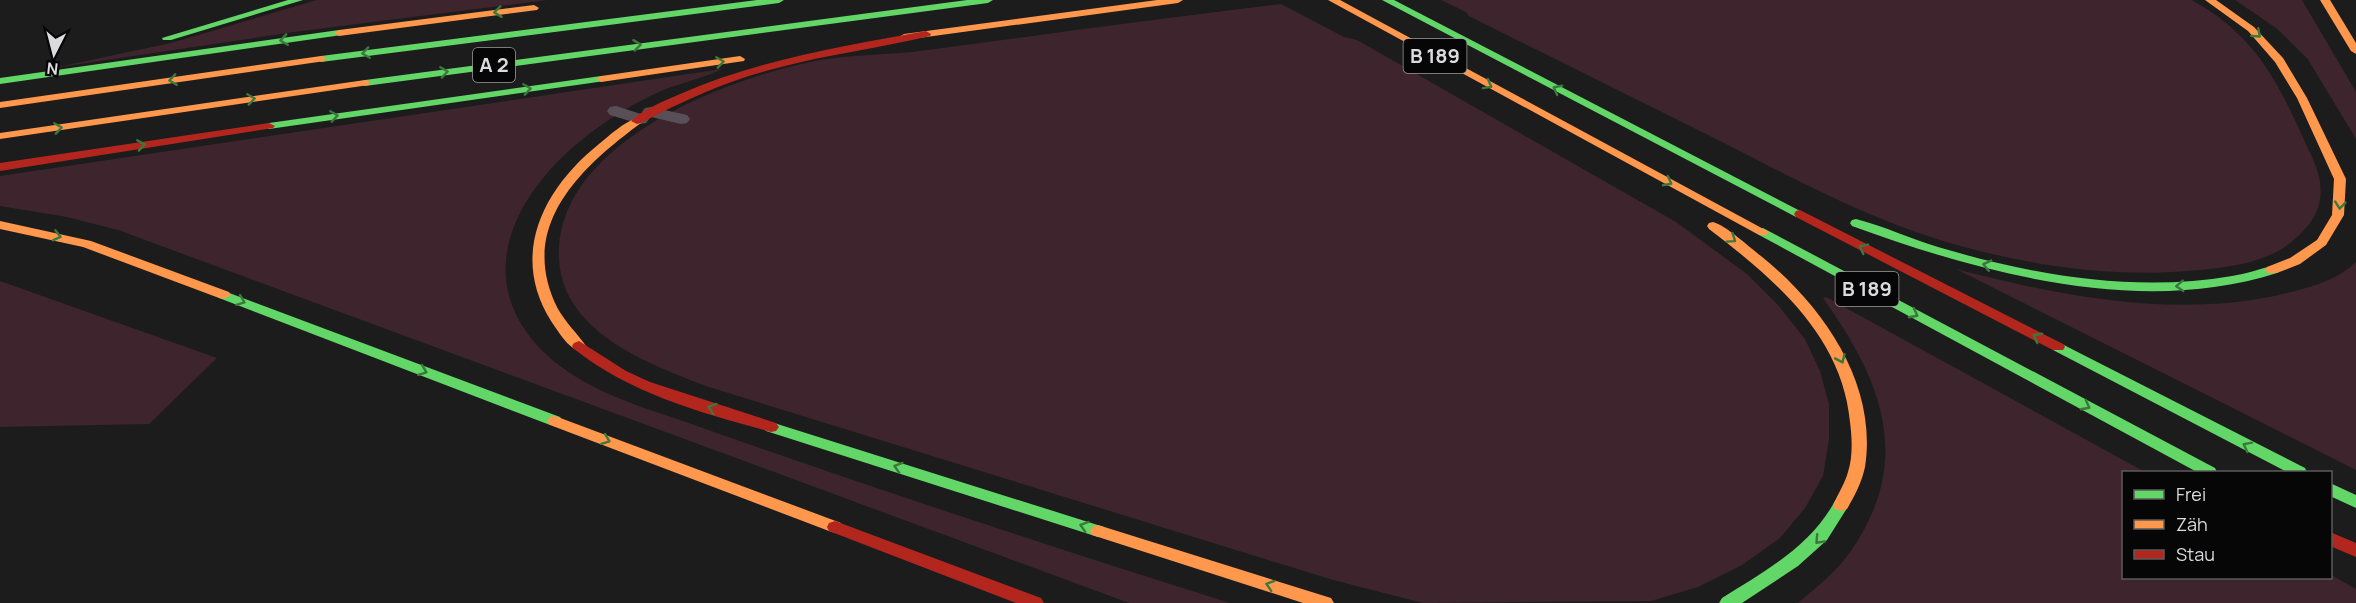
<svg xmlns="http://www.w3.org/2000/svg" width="2356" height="603" font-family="Manrope,sans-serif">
	<rect width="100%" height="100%" fill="#1c1c1d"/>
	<g fill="#3e242c">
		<path d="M317,0h230l-253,32 -241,36 118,-25z"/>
		<path d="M1441,0h751c15,9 30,18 43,31 37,33 56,81 77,126 17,37 9,62 -23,87 -26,20 -70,25 -102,27 -92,8 -199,-12 -285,-44 -65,-24 -126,-58 -188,-89 -82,-41 -163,-81 -245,-122l-3,-4z"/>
		<path d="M2235,0h67l54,92v47l-49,-81 -31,-30z"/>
		<path d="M1281,4l63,33 13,3 319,182 71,52 31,31 27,34 15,32 9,33v35l-6,37 -18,32 -25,30 -38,27 -44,22 -47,14 -228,2 -90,-23 -624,-193c-63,-24 -155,-57 -150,-140 7,-107 167,-168 256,-186 32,-6 65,-6 97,-9 33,-4 65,-9 98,-13 90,-12 181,-24 271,-35z"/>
		<path d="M722,69c-15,8 -45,15 -63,23 -40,18 -88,51 -115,85 -42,50 -56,112 -9,166 37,42 94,60 145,77 34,12 68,24 103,36 148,51 297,100 447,147h-101l-1011,-373 -51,-13 -67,-11v-30z"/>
		<path d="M2356,262v208l-400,-201c108,28 229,52 339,22 22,-6 45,-13 61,-29z"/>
		<path d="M0,281l217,77 -68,66 -149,3z"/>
		<path d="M1826,297l319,175h-21v106h206l1,-3 25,14v14h-558c19,-16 39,-32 53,-52 63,-92 31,-170 -28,-253z"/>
	</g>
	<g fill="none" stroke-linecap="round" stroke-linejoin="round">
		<path fill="#595057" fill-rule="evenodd" d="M616,106l28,9 -2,-3 3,-4 6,-1 36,8 3,4 -3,4 -6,1 -34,-8 2,3 -3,4 -6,1 -30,-9 -3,-4 3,-4z"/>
		<g fill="#63d668" fill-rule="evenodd">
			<path d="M288,0h15l-132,40h-8l-1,-2z"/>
			<path d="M757,0h27l-5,3 -458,59 -5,-3 5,-3z"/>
			<path d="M967,0h26l-5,3 -623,83 -5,-3 5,-3z"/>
			<path d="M1382,0h12l412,214 -2,3h-8z"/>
			<path d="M339,30l3,1v4l-342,49v-6z"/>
			<path d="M601,76l5,3 -1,2 -336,48 -6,-3 6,-3z"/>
			<path d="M1856,219c28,7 55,20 82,28 94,28 197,46 294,29 14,-2 27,-7 40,-10l7,4 -2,3c-137,44 -296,0 -425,-47l-2,-3 2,-3z"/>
			<path d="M1763,228l452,240 2,4h-20l-438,-237 -2,-3 2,-3z"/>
			<path d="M224,291l336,126 3,4 -3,4h-10l-331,-127 -2,-3 2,-3z"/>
			<path d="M2058,342l247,126 2,4h-20l-234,-122 -2,-3 2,-3z"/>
			<path d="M771,422l333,105 2,4 -2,4 -6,2 -332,-106 -3,-4 3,-4z"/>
			<path d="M2330,483l26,12v13l-26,-12z"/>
			<path d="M1841,499l6,2 2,4 -22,35 -29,26 -56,37h-23l3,-5c43,-27 88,-51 113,-97z"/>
		</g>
		<g fill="#ff974d" fill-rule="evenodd">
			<path d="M1157,0h26l-5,3 -274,37 -5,-3 5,-3z"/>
			<path d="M1328,0h12l429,232 -2,3h-8z"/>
			<path d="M2205,0h11l38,27 29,31 24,40 39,81 -2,36 -18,30 -26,19 -23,9h-10l-2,-3 2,-3 23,-9 27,-18 15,-25 2,-36 -37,-81 -22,-36 -27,-31z"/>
			<path d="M2320,0h10l26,43v11l-5,-3z"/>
			<path d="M534,5l5,3 -2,2 -198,26 -5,-3 5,-3z"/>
			<path d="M321,56l4,1v4l-325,47v-6z"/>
			<path d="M740,56l5,3 -1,2 -143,21 -5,-3 5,-3z"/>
			<path d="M365,80l4,1v4l-369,54v-6z"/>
			<path d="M637,118l6,3 -2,2c-61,45 -125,104 -83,186 8,14 19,24 28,37l-7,5c-12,-4 -21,-20 -28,-30 -42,-67 -7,-133 48,-177 11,-9 25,-22 38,-26z"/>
			<path d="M0,221l91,20 138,51 2,3 -7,4 -5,-1 -136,-51 -83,-18z"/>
			<path d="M1713,222c14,4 36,25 48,34 62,50 117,128 104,211 -3,15 -11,30 -18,42l-6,2 -6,-2 -2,-4c5,-11 12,-22 15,-33 5,-16 4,-34 2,-50 -8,-87 -77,-144 -141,-193l-2,-3 2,-3z"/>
			<path d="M555,416l286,107 2,4 -2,4 -6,2 -6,-2 -279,-106 -3,-4 3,-4z"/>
			<path d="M1098,525l233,73 3,5h-31l-211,-68 -2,-4 2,-4z"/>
		</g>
		<g fill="#b3261e" fill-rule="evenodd">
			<path d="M926,31l5,3 -1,2c-50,12 -100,18 -149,31 -50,12 -95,32 -140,56l-4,1 -6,-3c12,-12 33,-20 49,-27 78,-34 163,-48 246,-63z"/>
			<path d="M269,123l6,3 -2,2 -273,43v-8z"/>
			<path d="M1800,210l263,134 2,3 -2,3h-10l-257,-133 -2,-3 2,-3z"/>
			<path d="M579,341l47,30 24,11 126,41 3,4 -3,4 -5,1c-69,-19 -140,-38 -197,-83l-2,-3 2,-3z"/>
			<path d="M835,521l206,77 3,5h-28l-187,-72 -2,-4 2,-4z"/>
			<path d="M2330,532l26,11v14l-26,-11z"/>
		</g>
	</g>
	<defs><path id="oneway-chevron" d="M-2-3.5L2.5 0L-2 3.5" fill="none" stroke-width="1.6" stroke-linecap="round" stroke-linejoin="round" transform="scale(1.5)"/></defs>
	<g stroke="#3a783c">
		<use href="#oneway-chevron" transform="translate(498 12) rotate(173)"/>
		<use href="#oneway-chevron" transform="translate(2257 34) rotate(42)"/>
		<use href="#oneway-chevron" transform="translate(284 40) rotate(172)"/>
		<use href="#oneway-chevron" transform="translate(637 45) rotate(-7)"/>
		<use href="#oneway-chevron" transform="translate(366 53) rotate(172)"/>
		<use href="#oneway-chevron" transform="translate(720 62) rotate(-8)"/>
		<use href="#oneway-chevron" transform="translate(444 72) rotate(-8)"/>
		<use href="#oneway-chevron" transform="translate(173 80) rotate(172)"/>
		<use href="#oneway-chevron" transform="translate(1488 85) rotate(29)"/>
		<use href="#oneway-chevron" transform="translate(527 89) rotate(-8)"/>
		<use href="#oneway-chevron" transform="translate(1557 89) rotate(-152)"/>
		<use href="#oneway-chevron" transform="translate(251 99) rotate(-8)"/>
		<use href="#oneway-chevron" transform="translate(334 116) rotate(-8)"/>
		<use href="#oneway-chevron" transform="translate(58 128) rotate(-8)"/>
		<use href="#oneway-chevron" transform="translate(141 145) rotate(-9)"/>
		<use href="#oneway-chevron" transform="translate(1668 182) rotate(28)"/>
		<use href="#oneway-chevron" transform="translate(2340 205) rotate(96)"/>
		<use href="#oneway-chevron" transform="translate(57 236) rotate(14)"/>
		<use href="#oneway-chevron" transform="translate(1732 239) rotate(34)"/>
		<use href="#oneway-chevron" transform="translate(1863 248) rotate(-153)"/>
		<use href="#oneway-chevron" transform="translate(1987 265) rotate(-167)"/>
		<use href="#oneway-chevron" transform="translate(2180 286) rotate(177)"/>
		<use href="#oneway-chevron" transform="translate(241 301) rotate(21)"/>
		<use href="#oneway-chevron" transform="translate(1914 314) rotate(28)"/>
		<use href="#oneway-chevron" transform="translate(2037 337) rotate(-153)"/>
		<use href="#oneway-chevron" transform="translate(1841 359) rotate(66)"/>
		<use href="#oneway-chevron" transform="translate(423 371) rotate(21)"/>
		<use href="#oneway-chevron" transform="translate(2086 406) rotate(28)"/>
		<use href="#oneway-chevron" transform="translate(712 408) rotate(-162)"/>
		<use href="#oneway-chevron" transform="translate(606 440) rotate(21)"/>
		<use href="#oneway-chevron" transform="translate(2247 446) rotate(-153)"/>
		<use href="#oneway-chevron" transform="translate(898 467) rotate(-162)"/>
		<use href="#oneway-chevron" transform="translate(1084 526) rotate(-162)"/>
		<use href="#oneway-chevron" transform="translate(1819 540) rotate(133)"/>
		<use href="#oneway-chevron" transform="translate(1270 585) rotate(-162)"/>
	</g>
	<g text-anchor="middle" stroke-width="4.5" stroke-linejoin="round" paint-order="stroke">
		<g fill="#070607" stroke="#9b9a9c" stroke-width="1.5">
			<rect x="1403.5" y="39" width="63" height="34" rx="4.5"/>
			<rect x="473" y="48" width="42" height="34" rx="4.5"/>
			<rect x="1835.5" y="272" width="63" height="34" rx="4.5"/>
		</g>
		<g font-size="20" font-weight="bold" fill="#dbdadc">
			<text x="1435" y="63">B 189</text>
			<text x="494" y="72">A 2</text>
			<text x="1867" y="296">B 189</text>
		</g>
	</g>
	<rect x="2122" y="471" width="210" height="108" fill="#070607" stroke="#5c5b5c" stroke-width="1.5"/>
	<rect x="2134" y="490" width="30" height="9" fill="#63d668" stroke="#5c5b5c" stroke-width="1.5"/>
	<text x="2176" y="501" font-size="18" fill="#dbdadc">Frei</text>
	<rect x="2134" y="520" width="30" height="9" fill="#ff974d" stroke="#5c5b5c" stroke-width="1.5"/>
	<text x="2176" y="531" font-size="18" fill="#dbdadc">Zäh</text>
	<rect x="2134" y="550" width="30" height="9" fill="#b3261e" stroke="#5c5b5c" stroke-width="1.5"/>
	<text x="2176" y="561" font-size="18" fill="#dbdadc">Stau</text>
	<g transform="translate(54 54) rotate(186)" stroke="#070607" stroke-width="4.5" paint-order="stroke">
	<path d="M0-4.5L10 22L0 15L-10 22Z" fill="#dbdadc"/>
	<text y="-9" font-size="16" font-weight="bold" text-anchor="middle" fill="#dbdadc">N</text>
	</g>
</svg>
